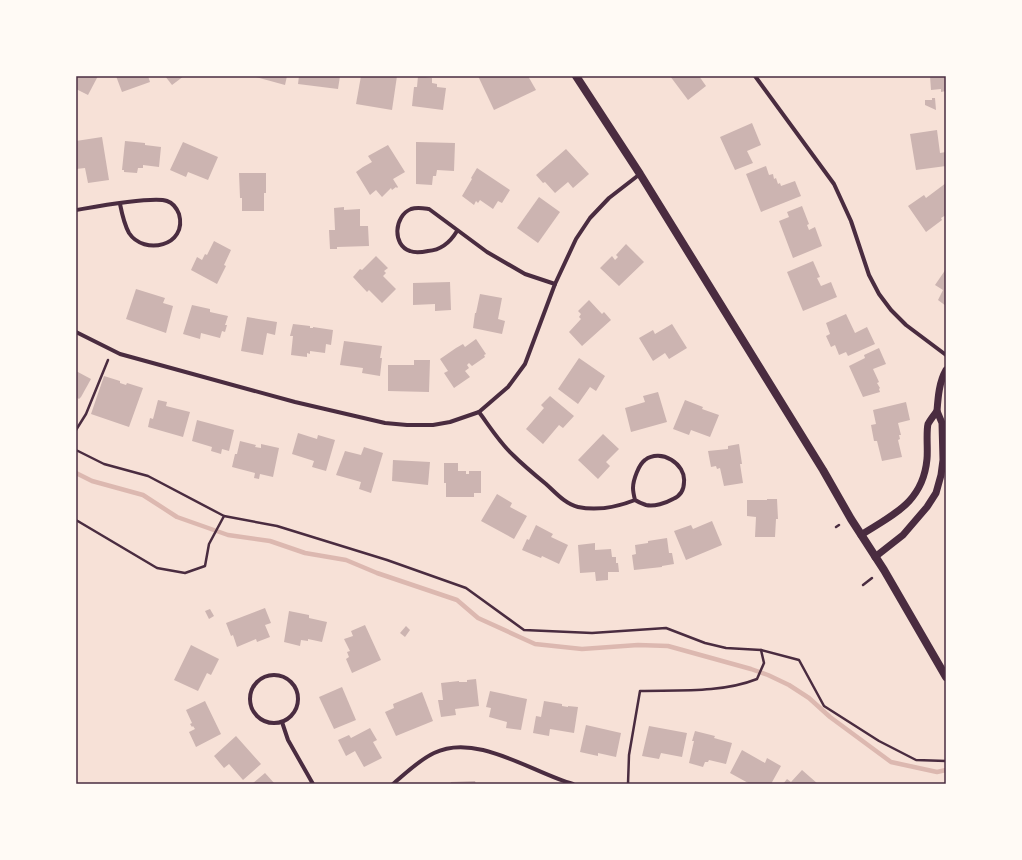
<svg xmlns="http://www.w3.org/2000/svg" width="1022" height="860" font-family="'Space Grotesk',sans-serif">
	<rect width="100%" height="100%" fill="#f7e1d7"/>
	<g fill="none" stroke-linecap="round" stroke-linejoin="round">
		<path stroke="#dcb8b0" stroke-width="4.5" d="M76,473l16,8 51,14 34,22 51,18 42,6 35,12 41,7 31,13 80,27 21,18 57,26 47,5 56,-4 30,1 83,23 17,6 21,10 20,13 21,19 61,45 46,10 9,-2"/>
	</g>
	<g fill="#ccb4b1">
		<path d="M76,76h22l-10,19 -12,-6z"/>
		<path d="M116,76h32l2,6 -28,10z"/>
		<path d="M165,76h19l-12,9z"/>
		<path d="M252,76h35l-2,9z"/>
		<path d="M299,76h41l-2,13 -40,-5z"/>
		<path d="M361,76h36l-5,34 -36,-6z"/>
		<path d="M418,76l14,2v5l5,1v3l9,1 -3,22 -31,-4 2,-19h3z"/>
		<path d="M478,76h50l8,14 -42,20z"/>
		<path d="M670,76h29l7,10 -18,14z"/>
		<path d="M930,76h16v15l-5,1v-3l-10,1z"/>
		<path d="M932,98h3l1,12 -11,-5v-5h7z"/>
		<path d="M752,123l9,22 -14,6 6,12 -18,7 -15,-33z"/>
		<path d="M937,130l3,23 6,-1v14l-30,4 -6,-36z"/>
		<path d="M102,137l7,43 -21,3 -3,-15 -9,1v-28z"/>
		<path d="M125,141l20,2v2l16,2 -2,20 -16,-2v3h-5l-1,5 -13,-1v-2h-2z"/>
		<path d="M183,142l35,15 -10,23 -20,-8 -2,5 -16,-7z"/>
		<path d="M416,142l39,1 -1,28 -17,-1 -1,6h-3l-1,9 -16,-1z"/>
		<path d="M388,145l17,27 -12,7 5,8 -1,1 -1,-1 -4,3 -1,-2 -9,9 -6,-7 -6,5 -14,-23 7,-5 9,-5 -4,-6z"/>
		<path d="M566,149l23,25 -16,14 -5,-6 -13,11 -10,-11 -2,1 -7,-8z"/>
		<path d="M766,166l3,9 4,-1 1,5 2,-1 2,6 2,-1 1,3 14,-5 6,15 -40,16 -15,-38z"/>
		<path d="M477,168l33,22 -8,13 -4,-2 -5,8 -13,-9 -2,3 -2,-2 -2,4 -12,-9 10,-17 -1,-1z"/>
		<path d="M239,173h27v20h-2v18h-22v-13h-2z"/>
		<path d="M946,183v32l-5,3 1,2 -16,12 -18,-26 16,-11 2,3z"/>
		<path d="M539,197l21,15 -22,31 -21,-15z"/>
		<path d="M802,206l7,18 -2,1 2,5 6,-3 7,19 -29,12 -14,-37 10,-4 -2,-5z"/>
		<path d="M344,207v3l16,-1v17h8l1,20 -32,1v2h-7l-1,-19h6l-1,-22z"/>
		<path d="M214,241l17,9 -7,15 2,1 -9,18 -26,-14 6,-13 5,3 3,-6 2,1z"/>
		<path d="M626,244l18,18 -25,24 -19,-18 12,-12 3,4 3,-3 -2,-2z"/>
		<path d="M376,256l12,12 -4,3 2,2 -3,3 13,13 -14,14 -13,-13 -2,2 -14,-15 7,-8 2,1z"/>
		<path d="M813,261l7,16 -3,1 4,8 10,-4 6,15 -34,14 -16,-39z"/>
		<path d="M946,269v37l-8,-6 5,-10 -8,-5z"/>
		<path d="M450,282l1,28 -16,1v-7l-22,1v-22z"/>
		<path d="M136,289l29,9 -2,5 10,3 -7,27 -40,-14z"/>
		<path d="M480,294l22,4 -4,21 7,2 -3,13 -29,-6 2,-15h1z"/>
		<path d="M589,300l13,14 2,-2 7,8 -29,26 -13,-14 12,-13 -2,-2 2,-3 -3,-3z"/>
		<path d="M192,305l18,4v3l18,4 -3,9h2l-2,7 -3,-1 -2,7 -19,-5 -1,6 -17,-5z"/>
		<path d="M846,314l9,19 12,-6 8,17 -27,12 -2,-4 -7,3 -4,-10 -4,2 -5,-11 4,-2 -4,-11z"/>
		<path d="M247,317l30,5 -2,13 -8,-2 -4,22 -22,-4z"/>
		<path d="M293,324l17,2v2h3v-1l20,3 -2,15 -5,-1 -1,9 -15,-2v3l-3,-1v4l-16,-2 2,-19h-3z"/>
		<path d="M672,324l15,24 -18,11 -4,-6 -12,8 -14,-23 14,-8 2,4z"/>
		<path d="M476,339l10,15 -2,1 1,2 -13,9 -3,-3 -2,2 2,3 -4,3 5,6 -16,11 -10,-15 4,-2 -8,-12 16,-11 7,-4 2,3z"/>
		<path d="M344,341l38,5 -2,12h2l-2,18 -18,-3 1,-5 -23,-3z"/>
		<path d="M879,348l7,16 -13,5 6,13 -2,1 3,5 -1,1 1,3 -17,5 -14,-31 16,-8 -1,-3z"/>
		<path d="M579,358l26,18 -9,15 -6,-4 -12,17 -20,-15z"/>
		<path d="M414,360h16l-1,32 -41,-1v-26h26z"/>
		<path d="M76,371l15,8 -10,18 -2,2 -3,-2z"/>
		<path d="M104,376l16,5v2l6,2 1,-2 16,5 -14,39 -38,-13z"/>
		<path d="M658,392l9,30 -36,10 -6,-24 20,-6 -2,-6z"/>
		<path d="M550,396l24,20 -11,12 -4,-3 -16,19 -17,-15 18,-21 -3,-3z"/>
		<path d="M158,400l9,2 -1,4 24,6 -7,25 -35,-10 2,-9 3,1z"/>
		<path d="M685,400l18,7 -1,2 17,6 -9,22 -19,-7 -2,5 -16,-6z"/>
		<path d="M906,402l4,18 -12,3 3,12h-2l1,4 -2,1 4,17 -20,4 -5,-20h-3l-3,-16 5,-1 -3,-14z"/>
		<path d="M197,420l37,10 -5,21 -7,-2 -1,5 -10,-3 1,-4 -20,-6z"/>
		<path d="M298,433l19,6 1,-4 17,5 -9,31 -14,-4 2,-6 -22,-7z"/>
		<path d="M603,434l16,15 -13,13 4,4 -12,13 -20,-19z"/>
		<path d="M240,441l16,4 -1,2 6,1v-4l18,4 -6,29 -13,-3 -1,5 -5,-1 1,-5 -23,-6 3,-13h2z"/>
		<path d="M739,444l3,20h-2l3,19 -19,3 -4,-18 -3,1 -1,-3 -5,1 -3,-16 20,-2v-3z"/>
		<path d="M364,447l19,6 -12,40 -12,-4 2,-7 -25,-7 9,-24 16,4z"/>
		<path d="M393,460l37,2 -2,23 -36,-4z"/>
		<path d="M444,463h14v8h8v3h3v-3h12v22h-7v4h-28v-14h-2z"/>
		<path d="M497,494l15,9 -2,4 17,9 -13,23 -33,-18z"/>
		<path d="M767,499h10l1,20h-2l-1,18h-20l1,-20 -9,-1v-16h20z"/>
		<path d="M712,521l10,24 -36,15 -12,-29 17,-6 2,4z"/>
		<path d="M536,525l17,9 -2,3 17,8 -9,19 -17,-8 -1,2 -19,-8 5,-11 2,1z"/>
		<path d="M667,538l2,15h3l2,11 -12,2v1l-28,3 -2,-15 4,-1 -1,-9 13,-2v-2z"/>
		<path d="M595,543v7l16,-1 1,8h4v6h2l1,9h-11v8l-12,1 -1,-9 -15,1 -2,-28z"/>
		<path d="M265,608l6,15 -6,2 5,12 -13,5 -1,-3 -19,8 -4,-12 -2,1 -5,-13z"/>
		<path d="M210,609l4,7 -5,3 -4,-8z"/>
		<path d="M289,611l20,4v3l18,4 -5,20 -14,-3v2l-7,-1 -1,6 -16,-4z"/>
		<path d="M365,625l16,35 -29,13 -6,-14 3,-2 -2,-5 3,-1 -6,-12 9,-3 -2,-5z"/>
		<path d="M406,626l4,4 -5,7 -5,-4z"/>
		<path d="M191,645l28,14 -8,16 -4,-2 -9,18 -24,-11z"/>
		<path d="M476,679l3,27 -24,3 1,6 -15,2 -3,-17h5l-2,-17 18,-2v1h8v-2z"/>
		<path d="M342,687l14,33 -22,9 -15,-32z"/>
		<path d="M490,691l37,8 -6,31 -15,-2 1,-6 -18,-5 2,-9 -5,-1z"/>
		<path d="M422,692l11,29 -37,15 -11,-24 9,-4 -1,-4z"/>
		<path d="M205,701l16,33 -25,13 -7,-15 6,-3 -2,-3 -1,1 -2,-3 2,-1 -6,-13z"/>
		<path d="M544,701l18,3v2l6,1v-1l10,1 -4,26 -24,-4 -1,7 -16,-3 3,-17 5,1z"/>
		<path d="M586,725l35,8 -5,24 -18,-4v3l-18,-4z"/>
		<path d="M649,726l38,7 -5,24 -21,-4 -2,6 -17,-3z"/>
		<path d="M370,728l7,12 -4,2 9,16 -18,9 -9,-16 -9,5 -8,-16 11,-5 2,3z"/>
		<path d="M695,731l20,5 -1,2 18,5 -6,21 -17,-4 -1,2h-3l-2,5 -14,-4 5,-22h-2z"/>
		<path d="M236,736l25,28 -18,16 -14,-16 -5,4 -10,-12z"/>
		<path d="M742,750l23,13 2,-5 14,8 -10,18h-21l-20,-11z"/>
		<path d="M802,770l16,14h-35l4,-5 4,3z"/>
		<path d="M265,773l10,11h-23z"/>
		<path d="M475,781l1,3h-25v-2z"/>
	</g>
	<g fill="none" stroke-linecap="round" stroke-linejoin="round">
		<g stroke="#4a2c40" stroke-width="2.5">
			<path d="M76,430l10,-16 22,-54"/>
			<path d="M76,450l28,14 44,12 76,40 53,10 110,34 79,28 58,42 68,3 74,-5 39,15 21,5 35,2 3,13 -7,16c-35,14 -79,11 -117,12l-11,64 -1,29"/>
			<path d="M76,520l81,48 28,5 20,-7 4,-22 15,-28"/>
			<path d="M836,527l3,-2"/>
			<path d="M863,585l9,-7"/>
			<path d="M761,650l38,10 25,46 55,35 37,19 30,1"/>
		</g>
		<g stroke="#4a2c40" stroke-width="4">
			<path d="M755,76l79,108 17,37 18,54 10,19 12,16 15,15 40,30"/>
			<path d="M76,210c18,-3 77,-14 91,-9 6,2 10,8 12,13 9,32 -35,42 -50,19 -5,-9 -7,-19 -9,-29"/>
			<path d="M457,231c-6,10 -15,19 -29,20 -5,1 -13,2 -18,0 -18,-6 -16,-35 1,-42 6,-2 11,-1 18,0l58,43 38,22 30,10"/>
			<path d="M76,332l44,22 175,48 90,21 22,2h26l17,-3 29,-10c11,15 21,31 34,43 11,11 22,20 33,29 9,8 19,20 32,23 19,4 39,0 57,-7 3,2 8,4 11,5 8,2 20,-2 27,-6 7,-3 11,-9 11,-17 2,-18 -23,-34 -39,-22 -6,4 -12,20 -12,28 0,4 1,8 2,12"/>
			<path d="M479,412l29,-25 17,-23 30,-80 21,-45 14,-21 19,-20 31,-24"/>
			<circle cx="274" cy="699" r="24"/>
			<path d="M282,722l6,18 25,44"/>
			<path d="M393,784c13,-11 26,-24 41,-31 42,-21 99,20 139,31"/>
		</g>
		<g stroke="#4a2c40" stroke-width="7">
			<path d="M937,411c1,-13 2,-29 9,-41"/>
			<path d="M861,535c33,-21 62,-33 66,-76 1,-9 -1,-27 1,-35 2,-4 6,-9 9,-13l5,12 1,37 -2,15 -5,18 -9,14 -24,28 -28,22"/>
		</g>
		<path stroke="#4a2c40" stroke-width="8" d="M576,76l64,98 183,296 28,49 33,51 62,107"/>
	</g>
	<rect width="1022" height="860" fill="none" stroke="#fffaf5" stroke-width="154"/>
	<rect x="77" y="77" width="868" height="706" fill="none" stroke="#4a2c40" stroke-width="1.5"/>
</svg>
